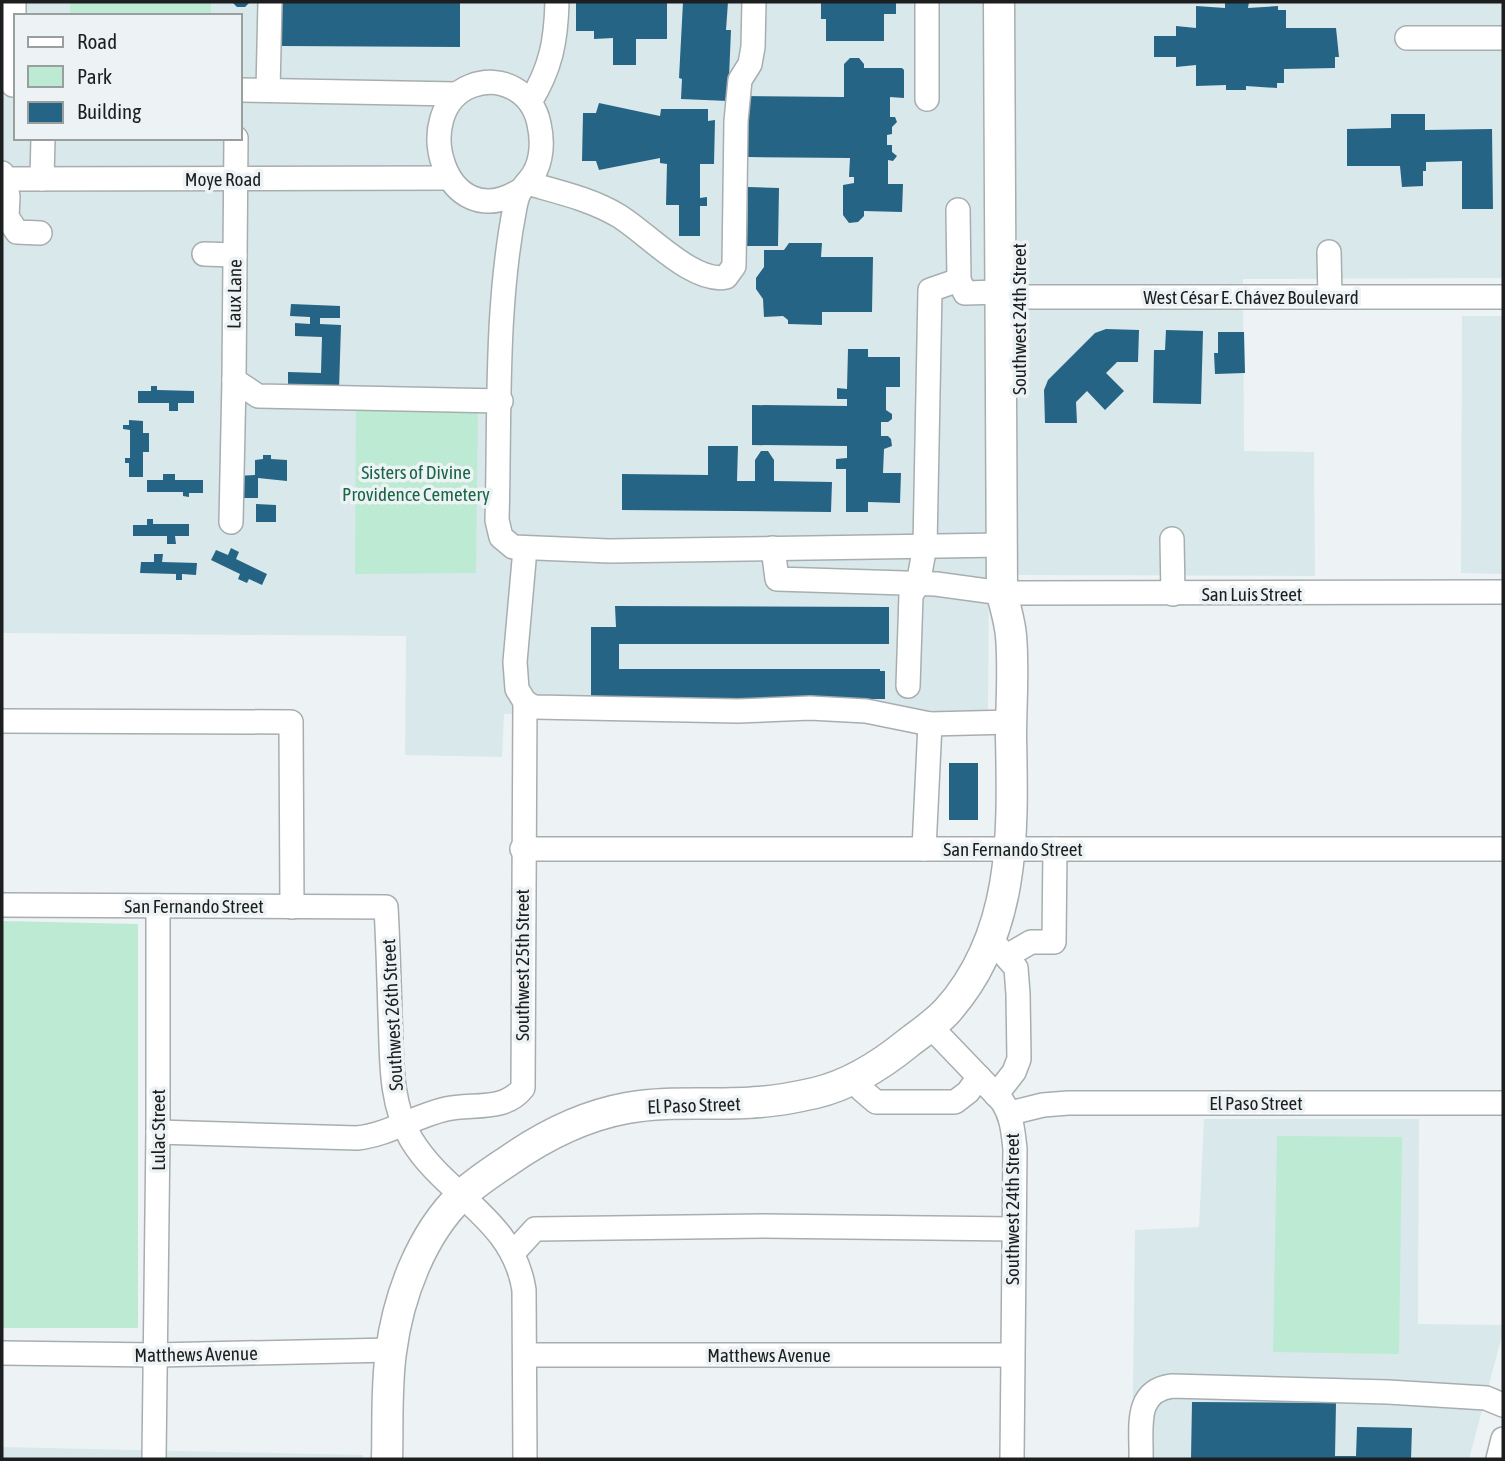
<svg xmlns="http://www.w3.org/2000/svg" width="1505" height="1461" font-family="'Asap Condensed',sans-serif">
	<rect width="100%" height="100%" fill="#edf3f4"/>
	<g fill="#d9e8eb" fill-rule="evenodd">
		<path d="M2,2h1501v276l-260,1 1,172 70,1 1,124 -326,-1 -1,142 -484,-3 -2,43 -97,-2 1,-119 -404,-3zM16,16h224v122h-224z"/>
		<path d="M1462,316h41v258l-42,-1z"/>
		<path d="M1204,1119h215l-1,205 85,1v7l-34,127h-337l3,-229 64,-3z"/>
		<path d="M2,1447l361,8v4h-361z"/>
	</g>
	<g fill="#bdead2">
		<rect x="70" y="2" width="141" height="14"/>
		<path d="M356,407l122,1 -2,165 -121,1z"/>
		<path d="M2,921l136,3v404h-136z"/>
		<path d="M1277,1136l125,1 -3,217 -126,-2z"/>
	</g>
	<g fill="#256484">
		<path d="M232,2h18l-5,5h-8z"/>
		<path d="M282,2h178v45l-178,-1z"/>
		<path d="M576,2l91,1v36h-31v26h-23v-27l-19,1v-8h-18z"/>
		<path d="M683,2h45l-2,28h5l-3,71 -47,-2 1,-20 -3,-1z"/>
		<path d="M821,2h75v12h-12v27h-58v-22h-5z"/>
		<path d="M1225,2h24l-1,6 30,-2v4h8v18h50l3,29h-4v11l-51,1v14h-7v5l-31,-2v4h-20v-5l-30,1v-21l-20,2v-10h-22v-21h22v-10l20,2v-22l29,2z"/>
		<path d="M850,58h9l5,6v4h38l2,2v28l-14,-1v20h5l2,5 -5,5v7l-5,1v10h5v7l5,4 -4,5 -5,-1v24h15l-1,28 -38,-1v5l-6,6 -9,1 -6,-8v-30l11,-2v-6h-5l1,-19 -102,-1v-40h-7v-21l103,1v-33z"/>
		<path d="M599,103l61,13 1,-7h47v12l7,-1 -1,44h-14v34l7,-1v9h-7v30h-21v-31h-13l1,-41 -7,-1v-5l-61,12 -3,-9h-14l1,-48h13z"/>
		<path d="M1391,114h34v16l67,-1 1,80h-31v-48l-36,1v9h-3v15l-21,1 -2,-21h-53v-37l44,-1z"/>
		<path d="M748,187l31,1 -1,58h-31z"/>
		<path d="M789,243h33l-1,14h52l-1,55h-50v13l-34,-1v-4l-5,-4 -19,1 -1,-18 -7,-10v-11l8,-11v-17h20z"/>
		<path d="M291,304l49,2v12h-20v6l21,1 -2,65 -51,-2v-16l33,1 1,-36 -27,-1v-13l15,1v-7l-20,-1z"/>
		<path d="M1106,329l33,1 -1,32h-21l-11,11 18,18 -19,19 -18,-19 -11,11 1,21h-32l-1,-33 4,-10 47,-47z"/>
		<path d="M1166,330l37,1 -2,73 -48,-1 1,-53h11z"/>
		<path d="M1218,332h26l1,41 -30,1 -1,-21h4z"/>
		<path d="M848,349h20v8h32v30h-14v23l6,4v5l-4,3h-7v14h7l3,3 1,7 -8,3 -1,24h18l-1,30 -32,-1v10h-22v-43h-10v-10l11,-1v-12l-95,-1v-40l95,1v-7h-10v-11l10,1z"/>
		<path d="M151,386h6v4l37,1v12h-16v8h-9v-8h-31v-12h13z"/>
		<path d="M129,420l14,1v12h6v19h-6v25h-14v-14h-4v-5h5v-28l-7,-1v-4h6z"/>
		<path d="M708,446h30l-1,35h18v-21l6,-9h7l6,9v21l58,1 -1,30 -209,-2v-36l86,1z"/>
		<path d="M263,455h8v4l16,1v21l-29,-3v20h-22v-22l19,-1v-15l8,-1z"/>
		<path d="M163,474h12v6h28v13h-14v4l-6,-1v-4h-36v-12h16z"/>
		<path d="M256,504l20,1v17h-20z"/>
		<path d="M147,519h6v5h36v12h-14l1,8h-9v-8h-34v-11h14z"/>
		<path d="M231,548l8,4 -3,7 31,15 -5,11 -13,-6 -2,4 -9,-4 2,-5 -29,-14 5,-10 12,5z"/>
		<path d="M154,554h9l-1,8 35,1 -1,12 -14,-1v6h-6v-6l-36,-1 1,-11h13z"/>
		<path d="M615,606l274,1v37h-270v25h261v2h5v28l-294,-1v-71h25z"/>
		<rect x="949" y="763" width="29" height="57"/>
		<path d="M1192,1402l144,1 -1,53h21l1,-29 55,1 -1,31h-220z"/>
	</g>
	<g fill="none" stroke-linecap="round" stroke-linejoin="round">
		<defs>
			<g id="minor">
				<path d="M927,2v97"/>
				<path d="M1407,38h96"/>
				<path d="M13,85l1,-83"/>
				<path d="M240,90l216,4"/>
				<path d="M268,90l2,-88"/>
				<path d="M530,102c21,-34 26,-61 27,-100"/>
				<path d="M236,138l-2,242 24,16 243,5"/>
				<path d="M2,173l3,6 443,-1"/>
				<path d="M5,179l3,18 -1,20 10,15 23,1"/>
				<path d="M42,179l1,-41"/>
				<path d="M527,183c31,9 64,16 92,33 28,17 74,68 107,61l8,-11 2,-145 4,-41 10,-16 3,-17 1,-45"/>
				<path d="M519,191c-75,46 -110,-81 -48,-105 30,-12 62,6 68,38 4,17 3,37 -6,51 -11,16 -14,12 -18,32 -20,102 -15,209 -18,313l4,17 12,10 96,4 393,-6"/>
				<path d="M958,210l1,70 6,13 35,-1"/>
				<path d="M1329,252l1,45"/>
				<path d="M204,254l31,1"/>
				<path d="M1000,297h503"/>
				<path d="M231,522l3,-142"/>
				<path d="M1172,539l1,55"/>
				<path d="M773,548l4,31 159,5 66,9 501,-1"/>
				<path d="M525,549l-10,113 2,27 8,13 9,5 204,4 72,-3 56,3 64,13"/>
				<path d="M908,686l3,-91 7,-11 7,-38 5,-256 29,-10"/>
				<path d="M2,721l289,1 1,185"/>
				<path d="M522,849h981"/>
				<path d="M924,849l6,-125 81,-2"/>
				<path d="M2,905l384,2c2,36 3,71 4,107 2,41 -1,88 21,125 34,57 102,79 113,151l1,169"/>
				<path d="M990,938l26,30 2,26 1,65 -5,13 -18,23"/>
				<path d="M1007,956l24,-14h23l1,-93"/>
				<path d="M930,1026l72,75c10,15 11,30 13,48l-3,310"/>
				<path d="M853,1079l9,11 14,12h79l13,-10 11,-15"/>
				<path d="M1010,1113l33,-8 25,-2h435"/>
				<path d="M158,1132l199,6c31,-3 58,-22 89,-29 27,-6 58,3 77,-21l2,-386"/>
				<path d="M513,1253l22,-24 228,-3 251,3"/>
				<path d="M2,1353l154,2 235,-5"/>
				<path d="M525,1355h487"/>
				<path d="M154,1459l4,-327v-226"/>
				<path d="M1141,1459c1,-30 -8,-68 31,-73l216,6 98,6 17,7"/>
				<path d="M1498,1459l5,-20"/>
			</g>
			<path id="major" d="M387,1459c1,-35 -1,-71 4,-107 7,-55 30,-118 71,-157 14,-13 31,-24 46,-34 37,-26 75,-45 119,-53 44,-8 88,-2 132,-6 18,-1 38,-5 56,-9 34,-8 66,-28 93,-50 13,-10 28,-20 39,-32 69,-77 66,-178 64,-274 0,-33 3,-68 0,-101 -1,-14 -6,-29 -9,-43l-3,-591"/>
		</defs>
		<use href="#minor" stroke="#a8aeaf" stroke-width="26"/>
		<use href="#major" stroke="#a8aeaf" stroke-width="33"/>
		<use href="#minor" stroke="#fff" stroke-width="23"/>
		<use href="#major" stroke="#fff" stroke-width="30"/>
	</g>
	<g text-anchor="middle" stroke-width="7" stroke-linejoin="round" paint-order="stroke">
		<g font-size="19" fill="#1c1e1f" stroke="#edf3f4">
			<text x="223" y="186">Moye Road</text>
			<text transform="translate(234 294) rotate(-89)" y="7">Laux Lane</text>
			<text x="1251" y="304">West César E. Chávez Boulevard</text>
			<text transform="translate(1019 319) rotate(-90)" y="7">Southwest 24th Street</text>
			<text x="1252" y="601">San Luis Street</text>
			<text x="1013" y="856">San Fernando Street</text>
			<text x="194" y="913">San Fernando Street</text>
			<text transform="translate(522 965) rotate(-90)" y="7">Southwest 25th Street</text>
			<text transform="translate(392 1015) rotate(-93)" y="7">Southwest 26th Street</text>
			<text x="1256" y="1110">El Paso Street</text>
			<text transform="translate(694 1105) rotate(-2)" y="7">El Paso Street</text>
			<text transform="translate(158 1130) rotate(-90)" y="7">Lulac Street</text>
			<text transform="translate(1012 1209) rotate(-90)" y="7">Southwest 24th Street</text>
			<text transform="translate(196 1354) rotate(-1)" y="7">Matthews Avenue</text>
			<text x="769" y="1362">Matthews Avenue</text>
		</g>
		<g font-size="19" fill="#1a6748" stroke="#edf3f4">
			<text x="416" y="479">Sisters of Divine<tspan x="416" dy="22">Providence Cemetery</tspan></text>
		</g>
	</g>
	<rect width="1505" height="1461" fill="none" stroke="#1c1e1f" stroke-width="7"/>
	<rect x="14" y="14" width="228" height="126" fill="#edf3f4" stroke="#999e9f" stroke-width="2"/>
	<rect x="28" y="37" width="35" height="10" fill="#ffffff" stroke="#999e9f" stroke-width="2"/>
	<text x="77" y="49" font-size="21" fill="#1c1e1f">Road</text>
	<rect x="28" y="66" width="35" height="21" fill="#bdead2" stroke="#999e9f" stroke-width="2"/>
	<text x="77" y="84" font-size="21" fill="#1c1e1f">Park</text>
	<rect x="28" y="102" width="35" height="21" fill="#256484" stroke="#999e9f" stroke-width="2"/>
	<text x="77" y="119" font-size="21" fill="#1c1e1f">Building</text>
</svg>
